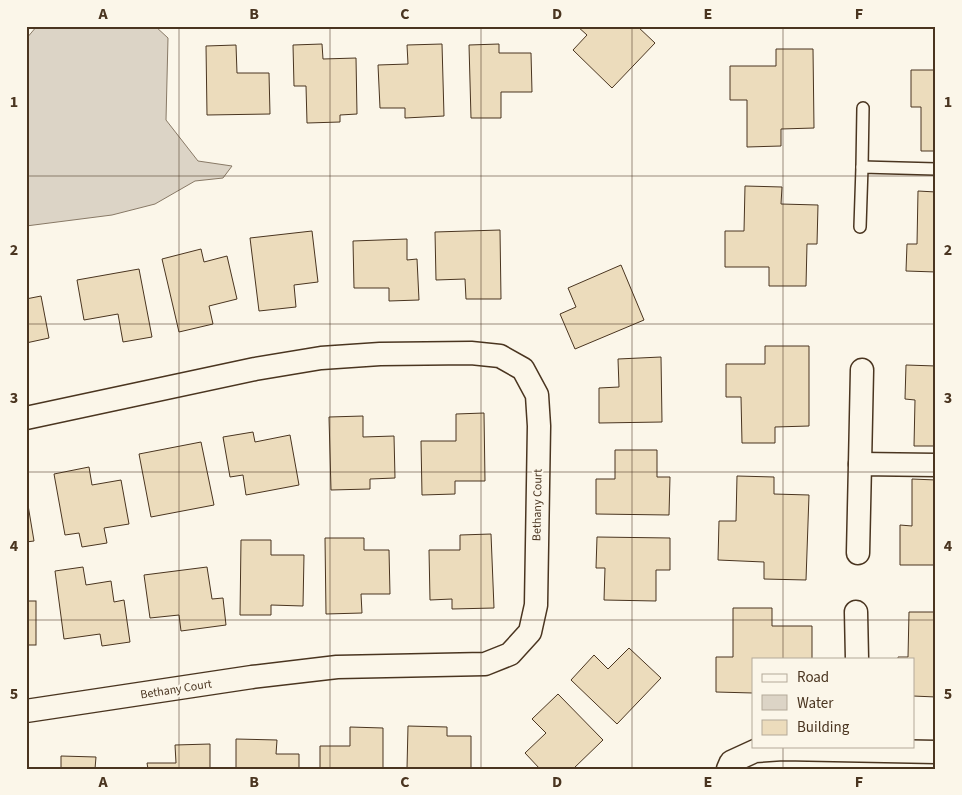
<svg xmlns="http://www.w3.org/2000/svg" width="962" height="795" font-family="'Source Sans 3',sans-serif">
	<rect width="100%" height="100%" fill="#fbf6e9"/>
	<path fill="#dcd4c6" stroke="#887966" d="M37,26h118l13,12 -2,82 32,41 34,5 -9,12 -28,3 -40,23 -43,11 -86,11v-187z"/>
	<g fill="#ecdcbc" stroke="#4a3520">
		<path d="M577,26h60l18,17 -43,45 -39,-38 14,-15z"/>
		<path d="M322,44l1,15 33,-1 1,56 -17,1v7l-33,1 -1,-37h-12l-1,-41z"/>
		<path d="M442,44l2,72 -39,2v-10h-25l-2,-43 30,-1 -1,-19z"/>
		<path d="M499,44v9h32l1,39h-31v26h-30l-2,-73z"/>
		<path d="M236,45l1,28h32l1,41 -63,1 -1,-69z"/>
		<path d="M776,49h37l1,79 -33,1v17l-34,1v-47h-17v-34h46z"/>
		<path d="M911,70h25v81h-15v-44h-10z"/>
		<path d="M745,186l37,1 -1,17 37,1 -1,39h-10l-1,42h-37v-19h-44v-36h19z"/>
		<path d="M918,191l18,1v80l-30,-1 1,-27h10z"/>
		<path d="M500,230l1,69h-35l-1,-20 -29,1 -1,-48z"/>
		<path d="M312,231l6,51 -24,3 2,22 -37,4 -9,-73z"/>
		<path d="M407,239v21l10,-1 2,41 -30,1v-13h-35l-1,-47z"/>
		<path d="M201,249l3,13 23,-6 10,43 -28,7 4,18 -34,8 -17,-73z"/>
		<path d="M621,265l23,55 -69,29 -15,-35 16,-7 -8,-19z"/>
		<path d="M139,269l13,68 -29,5 -5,-28 -34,6 -7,-40z"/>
		<path d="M41,296l8,42 -23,5v-44z"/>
		<path d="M765,346h44v80l-34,1v16h-33l-1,-46h-15v-33h39z"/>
		<path d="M661,357l1,65 -63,1v-35l20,-1 -1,-28z"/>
		<path d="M906,365l30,1v80h-22l1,-46 -10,-1z"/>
		<path d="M484,413l1,68h-30v13l-33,1 -1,-54h35v-27z"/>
		<path d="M363,416v21l31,-1 1,42 -25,1v10l-39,1 -2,-73z"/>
		<path d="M253,432l2,10 35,-7 9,50 -53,10 -3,-20 -13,2 -7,-40z"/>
		<path d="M201,442l13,63 -63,12 -12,-63z"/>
		<path d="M615,450h42v27h13l-1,38 -73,-1v-35h19z"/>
		<path d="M89,467l3,18 29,-5 8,44 -25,4 3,15 -25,4 -3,-14 -14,2 -11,-61z"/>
		<path d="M737,476l37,1v17l35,1 -3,85 -42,-1v-17l-46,-2 1,-39h17z"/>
		<path d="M912,479l24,1v85h-36v-40l12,1z"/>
		<path d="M26,493l8,48 -8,1z"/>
		<path d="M491,534l3,74 -42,1v-10l-22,1 -1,-50h31v-15z"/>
		<path d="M597,537l73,1v32h-14v31l-52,-1 1,-32h-9z"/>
		<path d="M325,538h39v12h25l1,44h-29l1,19 -36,1z"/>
		<path d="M241,540h30v15h33l-1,51 -32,-1v10h-31z"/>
		<path d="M83,567l3,18 25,-4 3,21 10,-2 6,42 -28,4 -2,-12 -36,5 -9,-68z"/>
		<path d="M207,567l5,32 11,-1 3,27 -45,6 -2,-16 -29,3 -6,-43z"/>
		<rect x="26" y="601" width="10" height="44"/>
		<path d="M733,608h39v18h40v33h-59v34l-37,-1v-35h17z"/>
		<path d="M909,612h27v85l-23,-1v-37h-15v-2h10z"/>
		<path d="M629,648l32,30 -44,46 -46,-44 23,-25 14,14z"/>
		<path d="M558,694l45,46 -30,29h-33l-15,-16 21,-20 -14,-14z"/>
		<path d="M408,726l39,1v9h24v33h-64z"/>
		<path d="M350,727l33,1v41h-63v-23h30z"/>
		<path d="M236,739l41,1 -1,14h23v15h-63z"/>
		<path d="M210,744v25h-62l-1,-6h29l-1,-18z"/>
		<path d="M61,756l35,1 -1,12h-34z"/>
	</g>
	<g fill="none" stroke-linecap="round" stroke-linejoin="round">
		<defs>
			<g id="service">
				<path d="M862,167l1,-59"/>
				<path d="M860,227l2,-60 74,2"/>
			</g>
			<g id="minor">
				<path d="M26,418l229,-49 66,-11 59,-4 91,-1 29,3 23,13 14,26 2,31 -3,179 -6,27 -20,22 -25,10 -148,3 -85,10 -226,34"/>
				<path d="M860,464l2,-94"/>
				<path d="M858,553l2,-89 76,1"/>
				<path d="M856,612l1,47"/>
				<path d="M728,769l3,-7 24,-11 28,-2 153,3"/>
			</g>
		</defs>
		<use href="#service" stroke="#4a3520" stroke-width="14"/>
		<use href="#minor" stroke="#4a3520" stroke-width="25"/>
		<use href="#service" stroke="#fbf6e9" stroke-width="11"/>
		<use href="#minor" stroke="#fbf6e9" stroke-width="22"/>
	</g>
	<path fill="none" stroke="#4a3520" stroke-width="1" stroke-opacity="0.55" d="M179,26v743M330,26v743M481,26v743M632,26v743M783,26v633M26,176h910M26,324h910M26,472h910M26,620h910M783,746v23"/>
	<g text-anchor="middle" stroke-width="4" stroke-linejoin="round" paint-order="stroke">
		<g font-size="12" fill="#4a3520" stroke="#fbf6e9">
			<text transform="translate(537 505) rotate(-89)" y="4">Bethany Court</text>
			<text transform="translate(176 689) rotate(-9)" y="4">Bethany Court</text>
		</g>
	</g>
	<rect width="962" height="795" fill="none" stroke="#fbf6e9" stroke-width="55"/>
	<rect x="752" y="658" width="162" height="90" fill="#fbf6e9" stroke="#b4a999"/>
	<rect x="762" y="674" width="25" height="8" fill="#fbf6e9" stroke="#b4a999"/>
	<text x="797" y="682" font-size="15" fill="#4a3520">Road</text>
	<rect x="762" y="695" width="25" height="15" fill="#dcd4c6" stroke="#b4a999"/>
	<text x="797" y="708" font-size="15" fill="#4a3520">Water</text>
	<rect x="762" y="720" width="25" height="15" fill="#ecdcbc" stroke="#b4a999"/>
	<text x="797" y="732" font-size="15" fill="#4a3520">Building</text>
	<rect x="28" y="28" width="906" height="740" fill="none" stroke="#4a3520" stroke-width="2"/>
	<g font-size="16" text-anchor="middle" font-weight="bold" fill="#4a3520">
		<text x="103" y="19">A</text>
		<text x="254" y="19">B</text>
		<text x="405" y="19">C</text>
		<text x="557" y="19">D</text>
		<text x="708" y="19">E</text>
		<text x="859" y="19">F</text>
		<text x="14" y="107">1</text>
		<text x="948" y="107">1</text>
		<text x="14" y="255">2</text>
		<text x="948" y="255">2</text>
		<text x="14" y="403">3</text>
		<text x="948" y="403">3</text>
		<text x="14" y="551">4</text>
		<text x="948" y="551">4</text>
		<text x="14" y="699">5</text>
		<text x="948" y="699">5</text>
		<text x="103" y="787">A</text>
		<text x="254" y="787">B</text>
		<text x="405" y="787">C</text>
		<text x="557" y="787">D</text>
		<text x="708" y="787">E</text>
		<text x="859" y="787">F</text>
	</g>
</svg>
